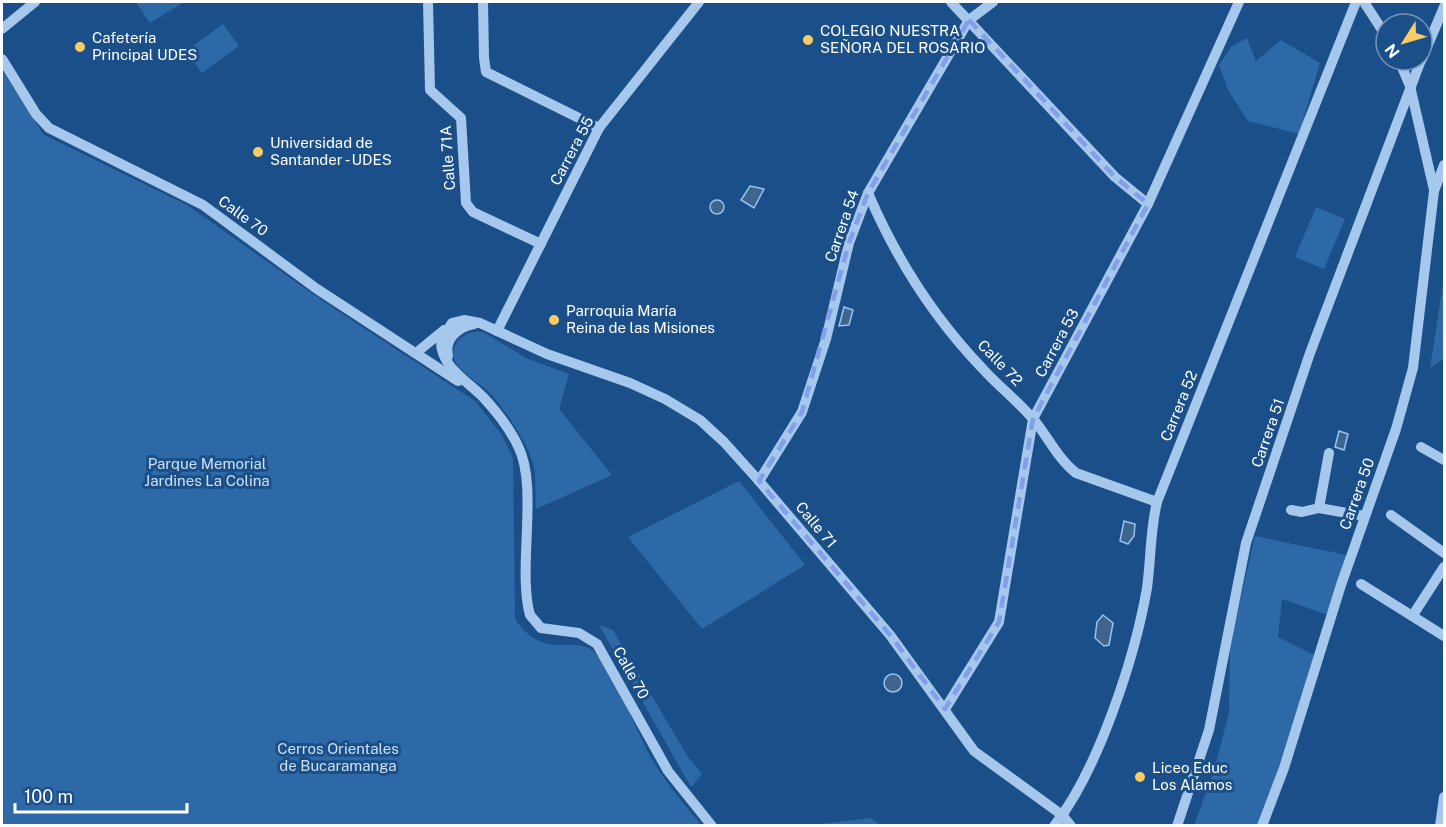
<svg xmlns="http://www.w3.org/2000/svg" width="1446" height="827" font-family="'Public Sans',sans-serif">
	<rect width="100%" height="100%" fill="#1b4f89"/>
	<g fill="#2e69a7">
		<path d="M136,2h48l-34,21z"/>
		<path d="M223,24l16,22 -37,27 -16,-22z"/>
		<path d="M1247,38l9,23 25,-21 39,23 -21,71 -51,-13 -20,-31 -9,-25 12,-18z"/>
		<path d="M2,70l42,65 143,70 140,99 148,97 27,34 11,23 2,161c31,45 59,13 80,34 23,24 42,83 61,113 13,21 30,40 45,59h-699z"/>
		<path d="M1316,207l29,12 -21,50 -29,-12z"/>
		<path d="M1444,278v80l-14,10z"/>
		<path d="M473,332h10l45,27 41,15 -10,35 53,66 -76,34c-1,-14 0,-29 -2,-42 -4,-21 -31,-61 -46,-76 -10,-9 -29,-19 -34,-32 -4,-14 7,-24 19,-27z"/>
		<path d="M739,481l66,84 -103,64 -74,-92z"/>
		<path d="M1255,536l96,20 -20,60 -49,-17 -4,38 44,22 -54,166 -74,1 20,-56 15,-57 1,-68z"/>
		<path d="M599,625l14,5 75,127 14,17 -11,13z"/>
		<path d="M871,818l9,7h-67z"/>
	</g>
	<g fill="#3f658e" stroke="#98c3ef" stroke-width="1.5">
		<path d="M750,186l14,3 -10,19 -13,-8z"/>
		<circle cx="717" cy="207" r="7"/>
		<path d="M844,307l9,3 -4,15 -10,1z"/>
		<path d="M1339,431l9,3 -4,16 -9,-3z"/>
		<path d="M1124,521l11,3 -1,12 -6,8 -8,-3z"/>
		<path d="M1103,615l10,8 -4,22 -5,1 -9,-8 2,-16z"/>
		<circle cx="893" cy="683" r="9"/>
	</g>
	<g fill="none" stroke-linecap="round" stroke-linejoin="round">
		<g stroke="#a5c8ec" stroke-width="10">
			<path d="M428,2l2,88 31,28 5,85 7,9 68,32"/>
			<path d="M483,2l1,56 2,14 113,56"/>
			<path d="M951,2l164,175 33,27"/>
			<path d="M1364,2l22,34"/>
			<path d="M2,29l33,-27"/>
			<path d="M2,59l34,55 13,14 154,77 114,84 141,92"/>
			<path d="M1422,59l22,-52"/>
			<path d="M1399,60l11,26 24,104"/>
			<path d="M868,193c27,63 66,125 114,175 16,18 36,33 52,52 14,17 24,39 42,53l81,29"/>
			<path d="M497,331l102,-203 100,-126"/>
			<path d="M416,353l28,-23"/>
			<path d="M448,356c-4,-17 10,-29 26,-32"/>
			<path d="M1421,447l23,13"/>
			<path d="M759,481l43,-69 24,-73 23,-96 19,-50 101,-173 24,-18"/>
			<path d="M1319,508l10,-55"/>
			<path d="M1291,510l11,2 17,-4 45,8"/>
			<path d="M1391,515l53,38"/>
			<path d="M1361,584l83,52"/>
			<path d="M1413,615l31,-48"/>
			<path d="M945,709l54,-87 34,-203 115,-215 91,-202"/>
			<path d="M712,826l-44,-55 -71,-127 -18,-11 -38,-5 -11,-13c-13,-46 9,-128 -12,-169 -8,-17 -22,-35 -35,-49 -17,-17 -43,-31 -42,-57l11,-17 12,-3 16,3 67,31 83,29 35,16 35,21 24,22 35,39 131,154 84,116 88,64 9,11"/>
			<path d="M1054,826c44,-55 81,-169 93,-238 4,-29 3,-57 10,-86l199,-500"/>
			<path d="M1177,826l32,-96 37,-187 64,-190 111,-293"/>
			<path d="M1262,826l22,-58 57,-183 55,-156 17,-61 21,-177 10,-26"/>
			<path d="M1440,826l4,-29"/>
		</g>
	</g>
	<path fill="none" stroke="#839eea" stroke-width="4.5" stroke-dasharray="12 8" stroke-linejoin="round" d="M969,20l146,157 33,27 -115,215 -34,203 -54,87 -55,-74 -131,-154 43,-69 47,-169 19,-50z"/>
	<g fill="#fecb62" stroke="#1b4f89" stroke-width="2">
		<circle cx="808" cy="40" r="6"/>
		<circle cx="80" cy="47" r="6"/>
		<circle cx="258" cy="152" r="6"/>
		<circle cx="554" cy="320" r="6"/>
		<circle cx="1140" cy="777" r="6"/>
	</g>
	<g text-anchor="middle" stroke-width="6" stroke-linejoin="round" paint-order="stroke">
		<g font-size="15" fill="#fff" stroke="#1b4f89" text-anchor="start">
			<text x="820" y="36">COLEGIO NUESTRA<tspan x="820" dy="17">SEÑORA DEL ROSARIO</tspan></text>
			<text x="92" y="43">Cafetería<tspan x="92" dy="17">Principal UDES</tspan></text>
			<text x="270" y="148">Universidad de<tspan x="270" dy="17">Santander - UDES</tspan></text>
			<text x="566" y="316">Parroquia María<tspan x="566" dy="17">Reina de las Misiones</tspan></text>
			<text x="1152" y="773">Liceo Educ<tspan x="1152" dy="17">Los Alamos</tspan></text>
		</g>
		<g font-size="15" fill="#fff" stroke="#1b4f89">
			<text transform="translate(572 151) rotate(-62)" y="5">Carrera 55</text>
			<text transform="translate(448 158) rotate(-94)" y="5">Calle 71A</text>
			<text transform="translate(243 216) rotate(36)" y="5">Calle 70</text>
			<text transform="translate(842 226) rotate(-71)" y="5">Carrera 54</text>
			<text transform="translate(1057 343) rotate(-62)" y="5">Carrera 53</text>
			<text transform="translate(1000 363) rotate(46)" y="5">Calle 72</text>
			<text transform="translate(1179 406) rotate(-68)" y="5">Carrera 52</text>
			<text transform="translate(1268 433) rotate(-71)" y="5">Carrera 51</text>
			<text transform="translate(1357 494) rotate(-70)" y="5">Carrera 50</text>
			<text transform="translate(816 525) rotate(50)" y="5">Calle 71</text>
			<text transform="translate(631 673) rotate(61)" y="5">Calle 70</text>
		</g>
		<g font-size="15" fill="#cae1f9" stroke="#1b4f89">
			<text x="207" y="469">Parque Memorial<tspan x="207" dy="17">Jardines La Colina</tspan></text>
			<text x="338" y="754">Cerros Orientales<tspan x="338" dy="17">de Bucaramanga</tspan></text>
		</g>
	</g>
	<rect width="1446" height="827" fill="none" stroke="#ffffff" stroke-width="6"/>
	<g transform="translate(1404 42) rotate(233)"><circle r="28" fill="#1b4f89" stroke="#7695b8" stroke-width="1.5"/>
	<path d="M0-4.5L10 22L0 15L-10 22Z" fill="#fecb62"/>
	<text y="-9" font-size="16" font-weight="bold" text-anchor="middle" fill="#ffffff">N</text>
	</g>
	<path d="M15 803v9h172v-9" fill="none" stroke="#ffffff" stroke-width="3"/>
	<text x="24" y="803" font-size="18" fill="#ffffff" stroke="#1b4f89" stroke-width="4.5" paint-order="stroke">100 m</text>
</svg>
